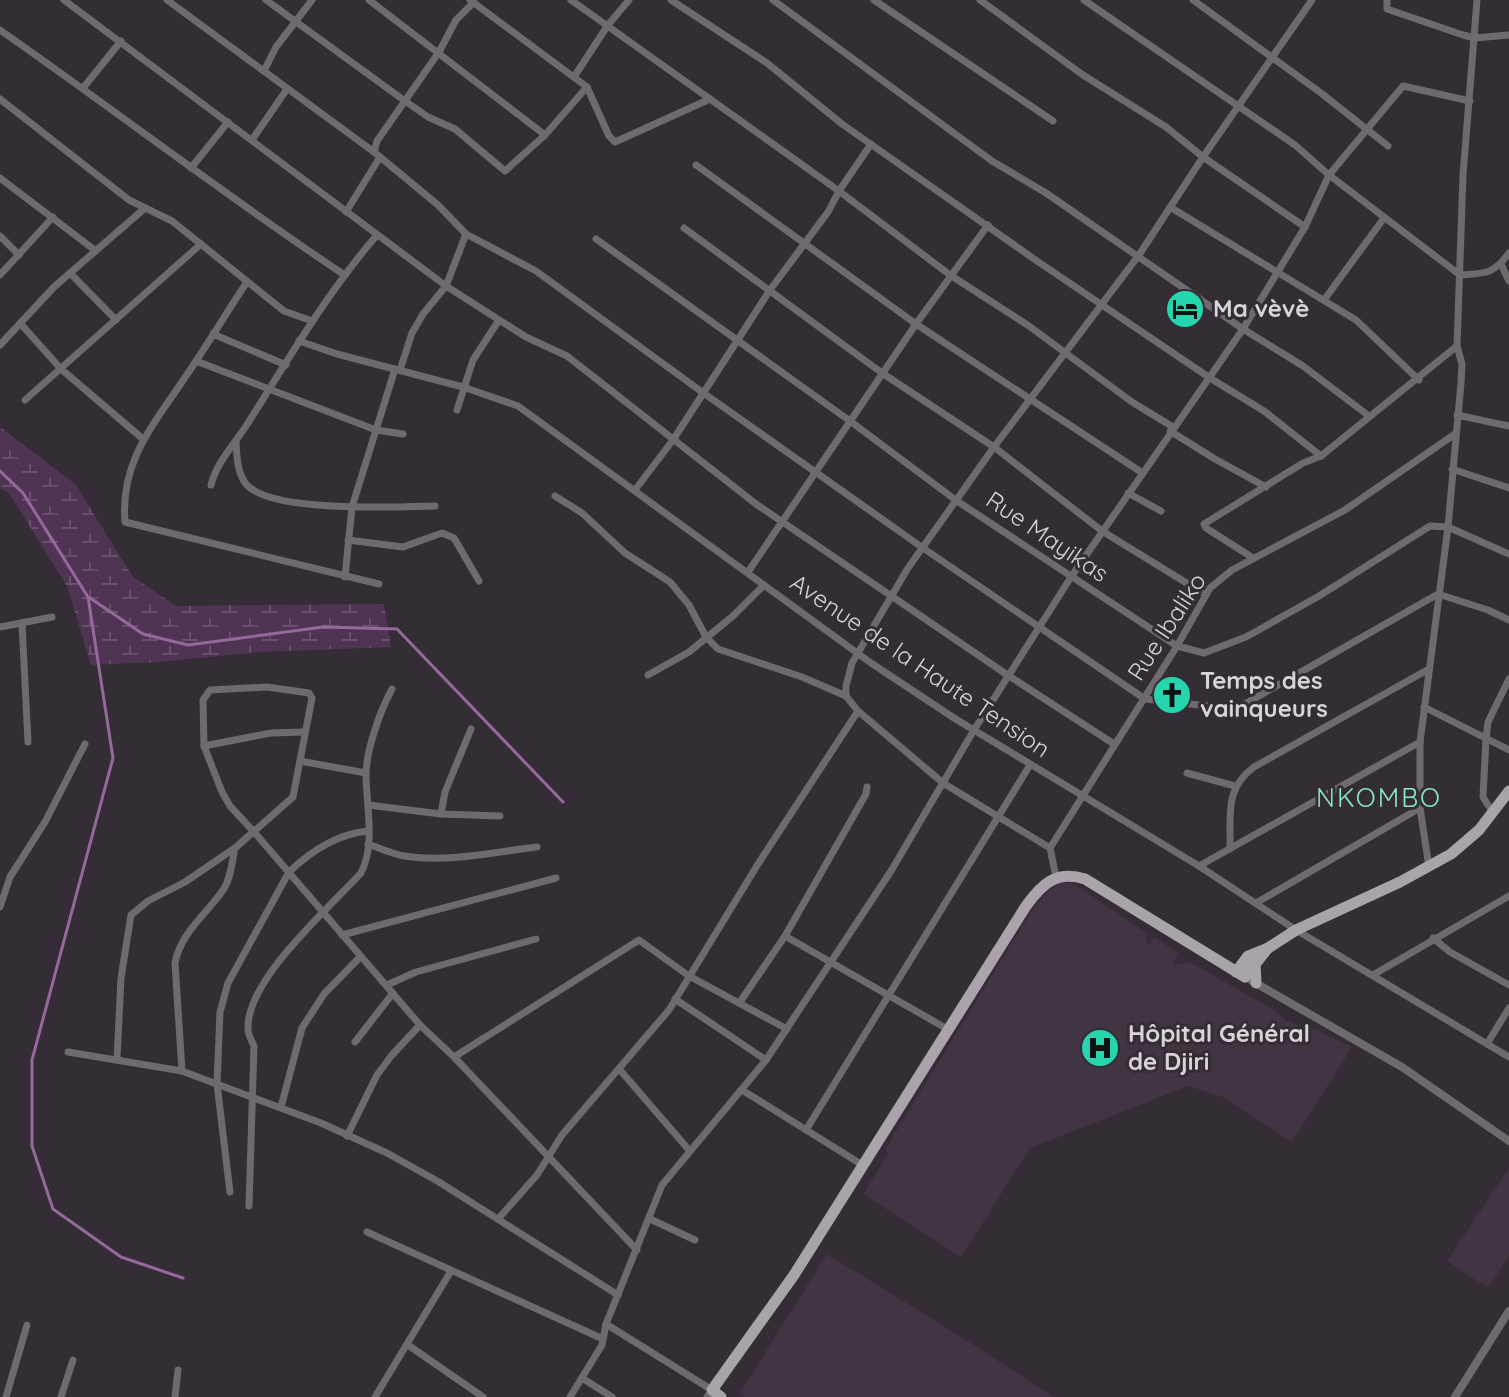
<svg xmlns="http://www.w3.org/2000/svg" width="1509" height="1397" font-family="Quicksand,sans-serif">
	<defs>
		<pattern id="wetland-marsh" width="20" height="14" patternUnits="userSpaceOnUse" patternTransform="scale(2)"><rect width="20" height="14" fill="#503454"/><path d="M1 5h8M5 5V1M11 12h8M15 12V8" fill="none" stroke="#68506c"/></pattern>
	</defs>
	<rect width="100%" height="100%" fill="#342d35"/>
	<g fill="#413542">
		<path d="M1058,883h15l72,49 3,14 6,-9 24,16 -6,12 18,-3 84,48 14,12 31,9 33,16 -60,95 -69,-45 -35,-11 -158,62 -69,109 -98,-63 26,-41 -4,-3 8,-14 138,-224 17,-21z"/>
		<path d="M1509,1168v88l-21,32 -41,-27z"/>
		<path d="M827,1254l142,88 85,55h-309l-5,-4z"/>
	</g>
	<path fill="url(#wetland-marsh)" d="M0,427l75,57 58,93 43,29 208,-2 7,43 -133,5 -100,10 -67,3 -24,-79 -58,-93 -9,-5z"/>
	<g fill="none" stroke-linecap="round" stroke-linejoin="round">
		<g stroke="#95699b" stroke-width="3">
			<path d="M0,471l23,22 65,104 25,161 -81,302v86l21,63 68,48 62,21"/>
			<path d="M90,598l53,36 45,11 135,-18 74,2 166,173"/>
		</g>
		<g stroke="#6e6a6e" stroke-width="7">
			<path d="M64,0l382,286 80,51 41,19 189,148 253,172 105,68"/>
			<path d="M167,0l207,152 64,53 28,29 70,37 166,121 221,156 222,151 91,10 202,-115 50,16 21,10"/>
			<path d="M266,0l139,101 23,16 27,12 50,42 40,-36 42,-48"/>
			<path d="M369,0l176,135"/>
			<path d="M470,0l117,87 22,49 6,6 95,-43"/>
			<path d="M571,0l268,191 111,84 79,51 103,76 41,25"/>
			<path d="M671,0l96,63 75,61 195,137 173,117 54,33 57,45"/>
			<path d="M773,0l219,161 54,32 197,136 60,37 66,50"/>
			<path d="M874,0l179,121"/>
			<path d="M980,0l103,75 83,52 37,30 102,70"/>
			<path d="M1084,0l211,145 34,30 131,100c25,-2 33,0 49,-22"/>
			<path d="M1193,0l128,93 67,53"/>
			<path d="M1387,0v9l76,26 12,3 34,-3"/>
			<path d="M0,30c115,80 226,166 343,244"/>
			<path d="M264,71l12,-24 36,-47"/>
			<path d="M574,77l34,-52 21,-25"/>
			<path d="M83,88l38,-47"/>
			<path d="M0,99l129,101 43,21 112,90 28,10"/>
			<path d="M252,140l35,-51"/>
			<path d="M374,152l3,-11 62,-89 17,-32 18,-18"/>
			<path d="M696,165l220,159 225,148"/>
			<path d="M191,168l37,-46"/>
			<path d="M0,178l96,73"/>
			<path d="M1170,207l186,113 63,60"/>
			<path d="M346,212l34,-55"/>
			<path d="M684,228l198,145 112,74 108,84 104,64"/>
			<path d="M0,236l19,19"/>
			<path d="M596,239l254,182 107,80 220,145 27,7 42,-16 73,-41 111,-70 18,1 61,27"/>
			<path d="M1501,264l8,17"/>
			<path d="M70,273l46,47"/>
			<path d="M0,275l53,-58"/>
			<path d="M247,282c-21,31 -40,64 -61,94 -32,48 -66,85 -61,146l254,62"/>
			<path d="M1324,300l60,-82"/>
			<path d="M20,323l41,46 82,70"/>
			<path d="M213,334l73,31"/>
			<path d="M299,341l38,13 126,33 55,19 353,257 83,55 245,148 97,64 213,127"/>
			<path d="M0,345l54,-58 91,-79"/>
			<path d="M196,361l180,69 27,4"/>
			<path d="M400,370l12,-37 11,-19 23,-28 20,-52"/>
			<path d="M25,400l176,-156"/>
			<path d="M457,410l16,-50 26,-40"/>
			<path d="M1457,415l52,11"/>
			<path d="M1170,431l45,28 51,28"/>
			<path d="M236,442c1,15 1,30 10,42 24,29 151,23 189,22"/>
			<path d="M1452,469l57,19"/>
			<path d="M211,485c6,-24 24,-41 37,-62 41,-65 79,-130 129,-188"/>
			<path d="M635,490l38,-50 97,-150 58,-78 11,-21 32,-47"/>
			<path d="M1128,493l33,18"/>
			<path d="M555,496l27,17 43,40 45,29 19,23 17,32 12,12 84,28 44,19 12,15 85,72 107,65 6,29"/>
			<path d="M348,540l55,7 39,-14 12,5 25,43"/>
			<path d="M1253,558l-47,-30 -2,-4 99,-61 18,-7 136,-110"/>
			<path d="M748,572l168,-248 72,-99"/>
			<path d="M345,577l7,-70 43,-138"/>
			<path d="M22,623l6,119"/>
			<path d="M0,627l52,-10"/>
			<path d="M648,675l41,-23 44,-36 31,-31"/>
			<path d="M846,696v-10l6,-23 56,-95 86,-121 145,-192 64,-98 109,-157"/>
			<path d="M1424,707l85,43"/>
			<path d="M204,746l67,-13 33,-1"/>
			<path d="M300,761l66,12"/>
			<path d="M1187,773l48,13"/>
			<path d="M368,805l73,9 59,2"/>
			<path d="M1493,813l-10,-16 3,-58 2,-17 21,-43"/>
			<path d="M441,814l4,-22 26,-63"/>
			<path d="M368,844c11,4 24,10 36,12 44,7 90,-4 133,-9"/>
			<path d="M1050,848l127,-202 33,-58 22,-18 113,-60 110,-76"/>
			<path d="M1230,849c1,-34 -6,-60 24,-82l175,-98"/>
			<path d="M1199,866l221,-124"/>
			<path d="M1429,867l-9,-59v-66l28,-215 13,-144 1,-19 -5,-18 6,-171 14,-175"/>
			<path d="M1256,903l164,-95"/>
			<path d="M0,907l10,-30 35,-55 40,-78"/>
			<path d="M342,935l214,-57"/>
			<path d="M785,936l164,94"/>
			<path d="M1433,938l17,14 59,33"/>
			<path d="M1373,975l136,-79"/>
			<path d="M387,985l29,-13 120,-33"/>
			<path d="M675,999l91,61"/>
			<path d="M740,1002l45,-66 81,-142 1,-7"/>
			<path d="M355,1042l38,-49"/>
			<path d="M1487,1044l22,-36"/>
			<path d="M68,1052l114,19 139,52 66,30 52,29 179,113"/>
			<path d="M454,1057l185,-117 50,36 98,53"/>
			<path d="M117,1059l4,-81 10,-63 17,-14 37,-19 50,-34 58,-51 19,-99 -3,-5 -42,-6 -57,3 -7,10 1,46 18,46 8,14 25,27 165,192 34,32 183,193"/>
			<path d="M620,1070l69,80"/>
			<path d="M182,1071l-7,-108c6,-31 31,-48 48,-73 8,-11 9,-29 12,-42"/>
			<path d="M742,1090l122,76"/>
			<path d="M281,1107l21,-79 22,-34 36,-37"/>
			<path d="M806,1130l224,-365"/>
			<path d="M347,1136l30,-61 15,-20 28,-30"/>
			<path d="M230,1192l-13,-108 3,-72 8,-29 61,-111c22,-21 48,-38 79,-41"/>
			<path d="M249,1206l5,-160c-2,-5 -6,-11 -6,-17 -2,-49 81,-121 113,-156 15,-29 5,-68 5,-100 1,-25 14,-62 26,-84"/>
			<path d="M498,1219l39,-44 25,-40 107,-125 89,-146 100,-153"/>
			<path d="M650,1219l45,21"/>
			<path d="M367,1232l236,107"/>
			<path d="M606,1324l106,66 -5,7"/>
			<path d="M408,1345l75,52"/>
			<path d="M582,1378l30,19"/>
			<path d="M6,1397l21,-72"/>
			<path d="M61,1397l12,-37"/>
			<path d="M175,1397l3,-27"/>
			<path d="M375,1397l76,-126"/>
			<path d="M570,1397l32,-52 4,-21 56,-139 104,-125 125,-189 83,-141 97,-153 172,-248 62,-102 24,-52 74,-89 67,15"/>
		</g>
		<g stroke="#6e6a6e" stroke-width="8">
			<path d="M1252,981l150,86 107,74"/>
			<path d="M1455,1397l54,-86"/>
		</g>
		<g stroke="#aba3ac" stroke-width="11">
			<path d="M1255,964l1,19"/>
			<path d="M1236,972l12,-16 20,-8 28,-18 104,-48 51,-28 28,-24 30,-39"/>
			<path d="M721,1397l-9,-7 82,-115 232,-369c16,-22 30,-36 59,-27l160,98 23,-29"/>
		</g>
	</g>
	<defs>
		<symbol id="hotel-disc" viewBox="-11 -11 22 22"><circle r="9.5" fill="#26d5ae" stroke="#342d35"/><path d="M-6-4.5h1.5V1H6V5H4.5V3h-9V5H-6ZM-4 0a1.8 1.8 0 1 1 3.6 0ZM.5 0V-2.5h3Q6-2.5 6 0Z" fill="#111"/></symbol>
		<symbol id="church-disc" viewBox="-11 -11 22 22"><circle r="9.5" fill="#26d5ae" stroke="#342d35"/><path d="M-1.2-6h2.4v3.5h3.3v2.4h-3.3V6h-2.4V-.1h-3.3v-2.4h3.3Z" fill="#111"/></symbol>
		<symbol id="hospital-disc" viewBox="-11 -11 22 22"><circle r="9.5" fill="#26d5ae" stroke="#342d35"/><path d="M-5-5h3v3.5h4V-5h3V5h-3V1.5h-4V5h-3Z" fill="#111"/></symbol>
	</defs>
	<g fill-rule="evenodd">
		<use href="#hotel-disc" x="1163" y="287" width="44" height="44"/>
		<use href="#church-disc" x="1150" y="673" width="44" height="44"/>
		<use href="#hospital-disc" x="1078" y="1026" width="44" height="44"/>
	</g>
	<g text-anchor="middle" stroke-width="6" stroke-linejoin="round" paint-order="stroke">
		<g font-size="24" font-weight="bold" fill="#d8d3d9" stroke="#342d35" text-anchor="start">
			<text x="1213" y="317">Ma vèvè</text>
			<text x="1200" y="689">Temps des<tspan x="1200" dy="28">vainqueurs</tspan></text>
			<text x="1128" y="1042">Hôpital Général<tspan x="1128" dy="28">de Djiri</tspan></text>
		</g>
		<g font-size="24" fill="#d8d3d9" stroke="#342d35">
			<text transform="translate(1047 537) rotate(34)" y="8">Rue Mayikas</text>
			<text transform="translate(1167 627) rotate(-57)" y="8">Rue Ibaliko</text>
			<text transform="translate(920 666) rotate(34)" y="8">Avenue de la Haute Tension</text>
		</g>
		<g font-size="26" letter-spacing="2" fill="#88e7ca" stroke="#342d35">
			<text x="1379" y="807">NKOMBO</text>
		</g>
	</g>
</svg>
